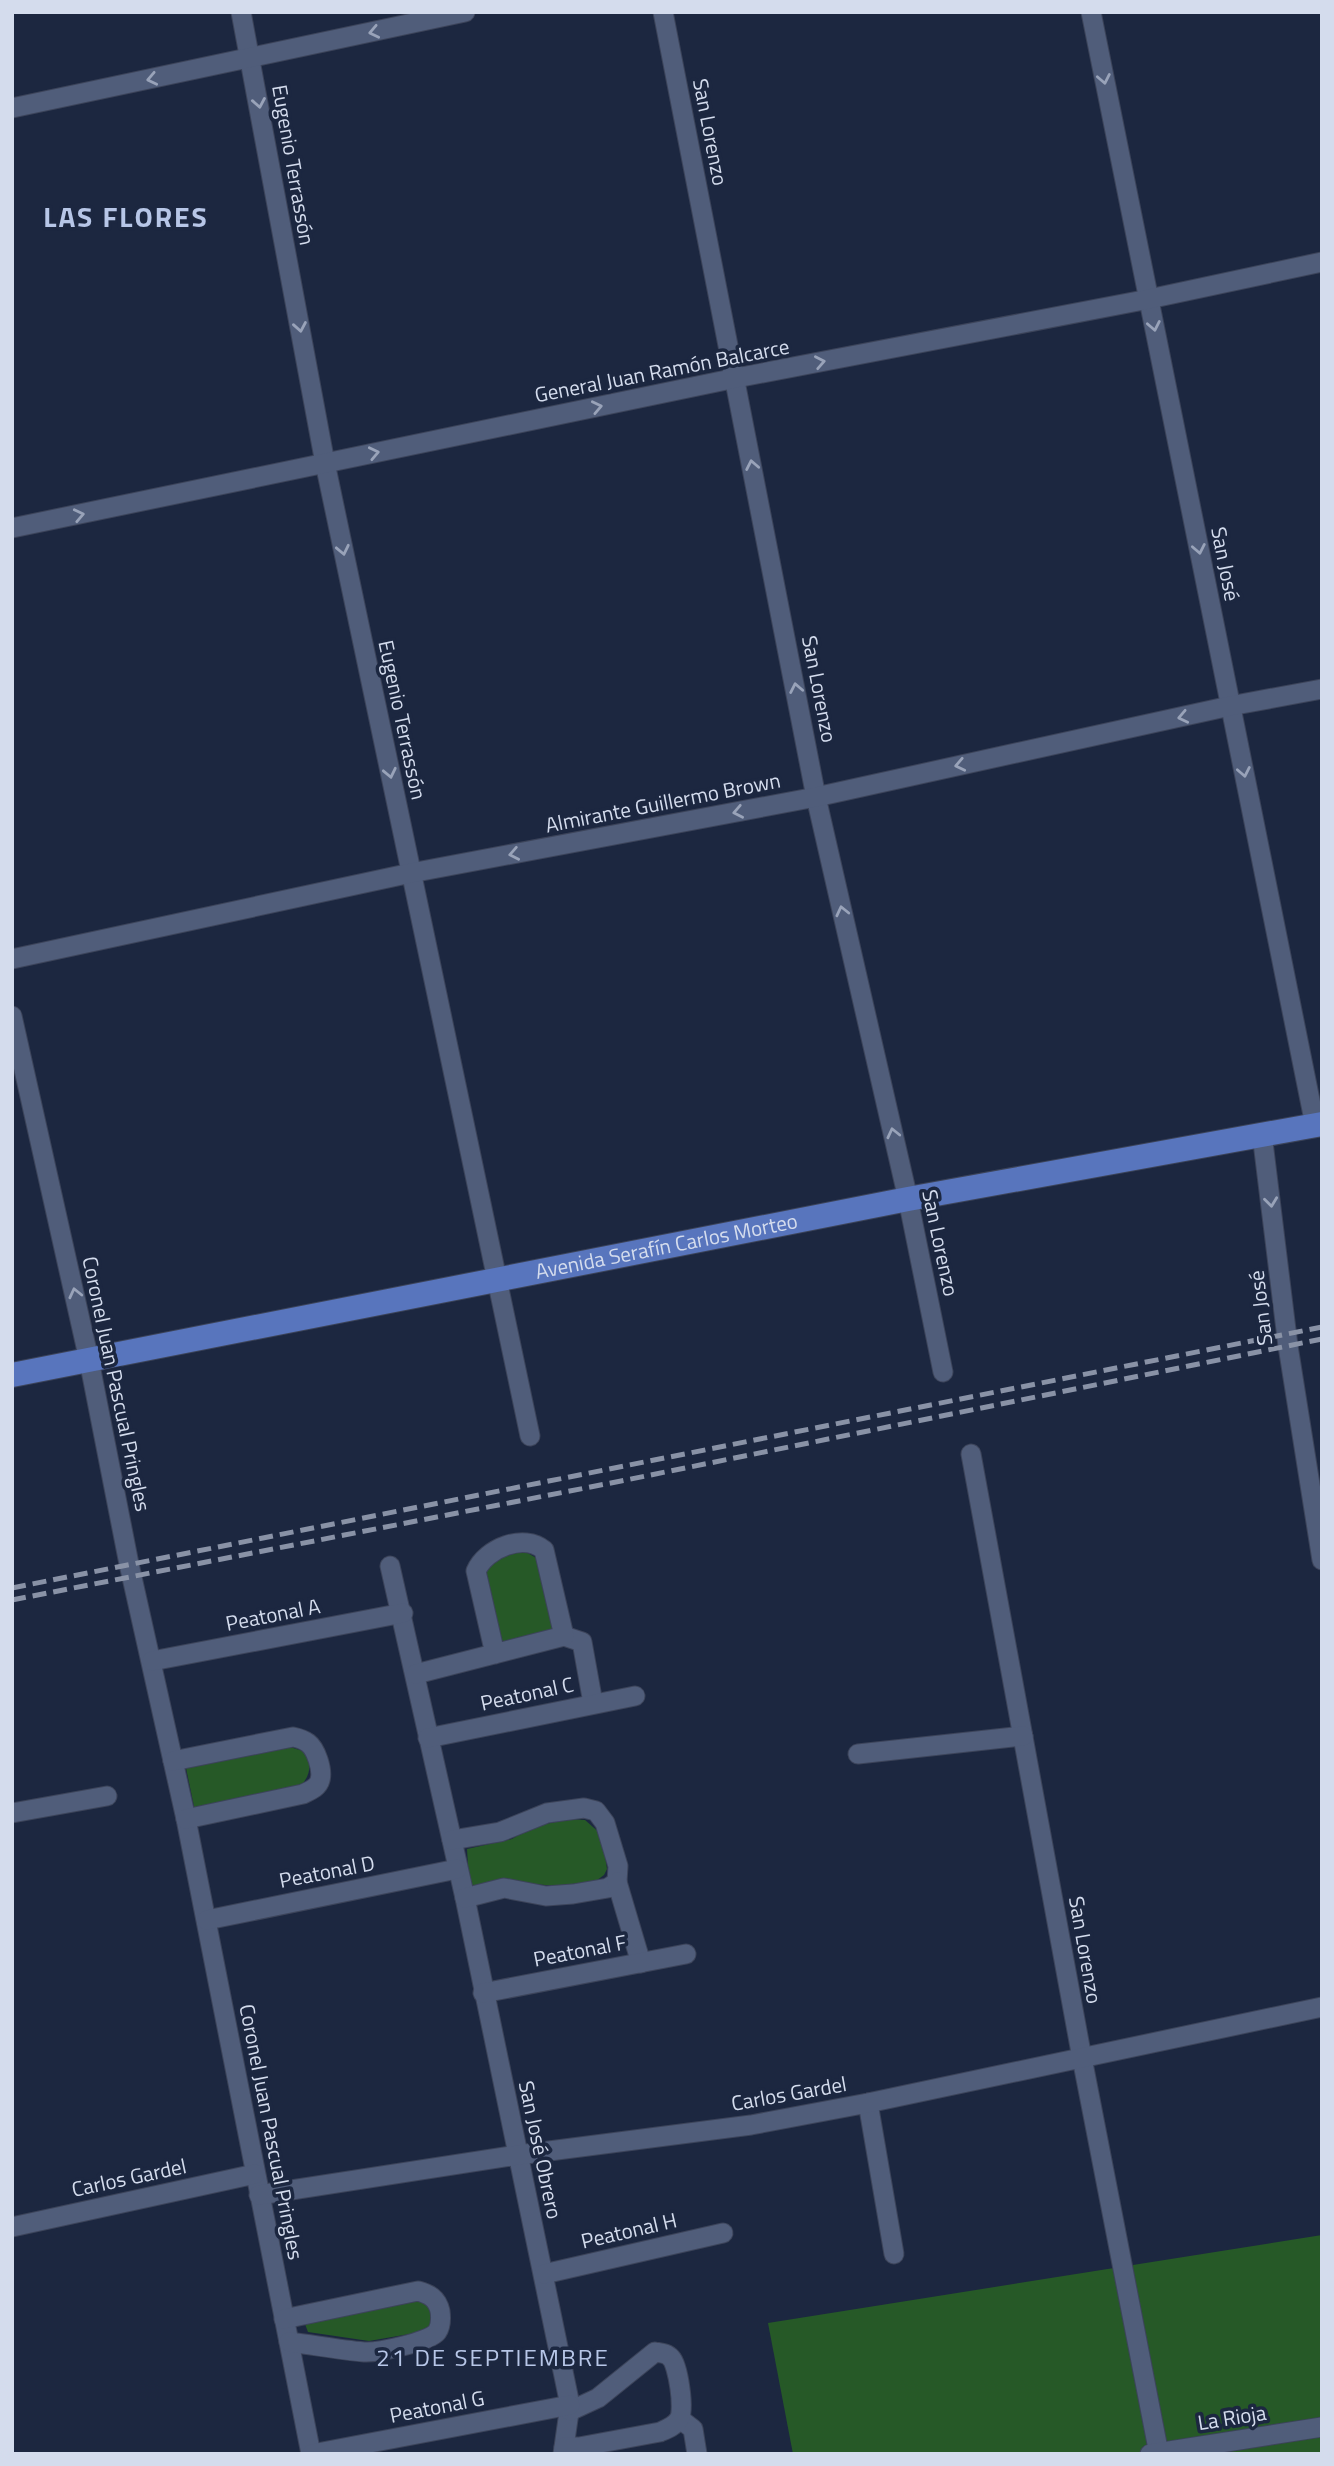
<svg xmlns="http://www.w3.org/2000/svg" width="1334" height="2466" font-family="'Titillium Web',sans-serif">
	<rect width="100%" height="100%" fill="#1c2740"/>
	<g fill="#265927">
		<path d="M524,1551l14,8 17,70 -52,14 -19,-67 8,-17z"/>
		<path d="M290,1747l16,5c6,13 4,23 -5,34l-106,25 -9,-43z"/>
		<path d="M569,1819l16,1 17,15 5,34 -3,6 -8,6 -40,5 -54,-5 -29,6 -4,-5 -2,-33 45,-10 20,-12z"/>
		<path d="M1322,2235v219h-529l-25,-131z"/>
		<path d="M417,2296l9,4 8,16 -5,12 -8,4 -52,9 -61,-9 -3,-8z"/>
	</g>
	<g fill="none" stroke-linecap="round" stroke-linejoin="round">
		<defs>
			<g id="minor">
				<path d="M241,12l84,451 205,973"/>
				<path d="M663,12l153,785 92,402 35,173"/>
				<path d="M1091,12l224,1113"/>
				<path d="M12,108l453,-96"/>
				<path d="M12,528l724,-150 413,-79 173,-37"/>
				<path d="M12,959l399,-86 405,-76 414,-91 92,-17"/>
				<path d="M12,1016l77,344 40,204 57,255 125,635"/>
				<path d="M1262,1134l26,212 34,214"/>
				<path d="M971,1454l111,604 77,396"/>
				<path d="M390,1566l75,332 105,507 -7,49"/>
				<path d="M564,1636l18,6 11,61"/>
				<path d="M152,1661l251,-48"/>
				<path d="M416,1674l148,-38 -20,-86c-20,-17 -58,-2 -68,21l19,83"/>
				<path d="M428,1738l207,-42"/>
				<path d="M858,1754l165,-18"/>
				<path d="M173,1761l120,-24c5,1 11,3 15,6 8,6 15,27 12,37 -2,8 -11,11 -17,14l-117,25"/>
				<path d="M12,1813l95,-17"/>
				<path d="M452,1840l48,-8 47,-19 37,-5 12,3 9,12 13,43 -1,16 -9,6 -35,6 -27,2 -42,-8 -39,10"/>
				<path d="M617,1882l24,81"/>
				<path d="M207,1920l250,-51"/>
				<path d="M483,1993l203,-39"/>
				<path d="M868,2103l26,151"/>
				<path d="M259,2195l259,-40 233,-30 117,-22 454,-96"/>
				<path d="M12,2227l243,-53"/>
				<path d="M544,2274l179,-41"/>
				<path d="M284,2319l134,-28c11,3 19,7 22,20 1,7 1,15 -3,21 -8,10 -60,21 -73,20 -25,-2 -50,-7 -75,-10"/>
				<path d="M680,2419l13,10 4,25"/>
				<path d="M564,2447h15l81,-15c7,-3 15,-6 19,-13 6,-9 -1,-54 -8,-61 -4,-5 -10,-5 -16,-6l-57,46 -28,13"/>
				<path d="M312,2454l258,-49"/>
				<path d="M1150,2454l172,-27"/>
			</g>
			<g id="major">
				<path id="s1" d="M12,1375l896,-176 414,-75"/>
			</g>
		</defs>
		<use href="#minor" stroke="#3c445a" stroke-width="21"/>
		<use href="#major" stroke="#3c445a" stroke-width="26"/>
		<use href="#minor" stroke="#505d7a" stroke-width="19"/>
		<use href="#major" stroke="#5875bd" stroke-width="24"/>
		<g stroke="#8992a6" stroke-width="5" stroke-dasharray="14 7" stroke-linecap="butt">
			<path d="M12,1588l1310,-261"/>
			<path d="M12,1600l604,-118 706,-143"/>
		</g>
	</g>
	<defs><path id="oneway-chevron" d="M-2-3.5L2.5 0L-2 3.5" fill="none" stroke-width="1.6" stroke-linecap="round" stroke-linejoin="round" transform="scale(1.75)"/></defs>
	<g stroke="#99a3b9">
		<use href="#oneway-chevron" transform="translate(374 32) rotate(168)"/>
		<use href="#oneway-chevron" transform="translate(152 79) rotate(168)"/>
		<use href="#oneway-chevron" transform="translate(1104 79) rotate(79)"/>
		<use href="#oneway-chevron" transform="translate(259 103) rotate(80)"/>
		<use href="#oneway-chevron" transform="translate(1154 326) rotate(79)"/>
		<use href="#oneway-chevron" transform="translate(300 327) rotate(80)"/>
		<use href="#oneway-chevron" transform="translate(820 362) rotate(-11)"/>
		<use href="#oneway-chevron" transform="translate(597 407) rotate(-12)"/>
		<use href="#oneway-chevron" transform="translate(374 453) rotate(-12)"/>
		<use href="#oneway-chevron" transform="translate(752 465) rotate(-101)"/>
		<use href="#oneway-chevron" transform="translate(79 515) rotate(-12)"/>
		<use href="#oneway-chevron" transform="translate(1199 549) rotate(79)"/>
		<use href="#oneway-chevron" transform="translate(343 550) rotate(78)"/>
		<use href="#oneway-chevron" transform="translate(796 688) rotate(-101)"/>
		<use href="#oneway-chevron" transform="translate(1183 717) rotate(168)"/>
		<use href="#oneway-chevron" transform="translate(960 765) rotate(168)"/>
		<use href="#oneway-chevron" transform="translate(1244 772) rotate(79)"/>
		<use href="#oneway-chevron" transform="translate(390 773) rotate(78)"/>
		<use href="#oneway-chevron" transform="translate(738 812) rotate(169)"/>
		<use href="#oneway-chevron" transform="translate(514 854) rotate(169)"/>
		<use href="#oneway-chevron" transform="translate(842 911) rotate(-103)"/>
		<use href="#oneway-chevron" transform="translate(893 1133) rotate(-103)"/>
		<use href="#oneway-chevron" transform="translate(1271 1202) rotate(83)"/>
		<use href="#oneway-chevron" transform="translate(75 1293) rotate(-103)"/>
	</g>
	<g text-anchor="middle" stroke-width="7" stroke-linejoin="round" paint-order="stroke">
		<g font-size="21" fill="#d4dced" stroke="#1c2740">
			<text transform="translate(710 132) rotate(79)" y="7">San Lorenzo</text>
			<text transform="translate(293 165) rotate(80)" y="7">Eugenio Terrassón</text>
			<text transform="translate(662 371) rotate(-11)" y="7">General Juan Ramón Balcarce</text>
			<text transform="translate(1225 564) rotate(79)" y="7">San José</text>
			<text transform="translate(819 689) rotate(79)" y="7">San Lorenzo</text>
			<text transform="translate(402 720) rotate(78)" y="7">Eugenio Terrassón</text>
			<text transform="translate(663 803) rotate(-11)" y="7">Almirante Guillermo Brown</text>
			<text transform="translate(940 1243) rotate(78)" y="7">San Lorenzo</text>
			<text dy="7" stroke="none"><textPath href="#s1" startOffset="667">Avenida Serafín Carlos Morteo</textPath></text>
			<text transform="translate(1261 1308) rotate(-97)" y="7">San José</text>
			<text transform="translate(116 1384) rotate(78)" y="7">Coronel Juan Pascual Pringles</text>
			<text transform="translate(273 1615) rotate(-11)" y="7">Peatonal A</text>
			<text transform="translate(527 1694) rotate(-12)" y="7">Peatonal C</text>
			<text transform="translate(327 1872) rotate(-11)" y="7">Peatonal D</text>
			<text transform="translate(1085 1950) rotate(80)" y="7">San Lorenzo</text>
			<text transform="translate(580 1951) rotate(-11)" y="7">Peatonal F</text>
			<text transform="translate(789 2094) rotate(-10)" y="7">Carlos Gardel</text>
			<text transform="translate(271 2132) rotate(79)" y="7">Coronel Juan Pascual Pringles</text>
			<text transform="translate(540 2150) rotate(78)" y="7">San José Obrero</text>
			<text transform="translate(129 2178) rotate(-12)" y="7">Carlos Gardel</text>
			<text transform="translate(629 2231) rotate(-13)" y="7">Peatonal H</text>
			<text transform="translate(437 2407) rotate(-11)" y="7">Peatonal G</text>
			<text transform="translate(1232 2418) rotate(-9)" y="7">La Rioja</text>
		</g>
		<g font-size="24" letter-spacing="2" fill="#b7c6e7" stroke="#1c2740">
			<text x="493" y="2366">21 DE SEPTIEMBRE</text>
		</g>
		<g font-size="28" font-weight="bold" letter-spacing="2" fill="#b7c6e7" stroke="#1c2740">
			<text x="126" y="227">LAS FLORES</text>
		</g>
	</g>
	<rect width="1334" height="2466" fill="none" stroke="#d4dced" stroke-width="28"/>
</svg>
